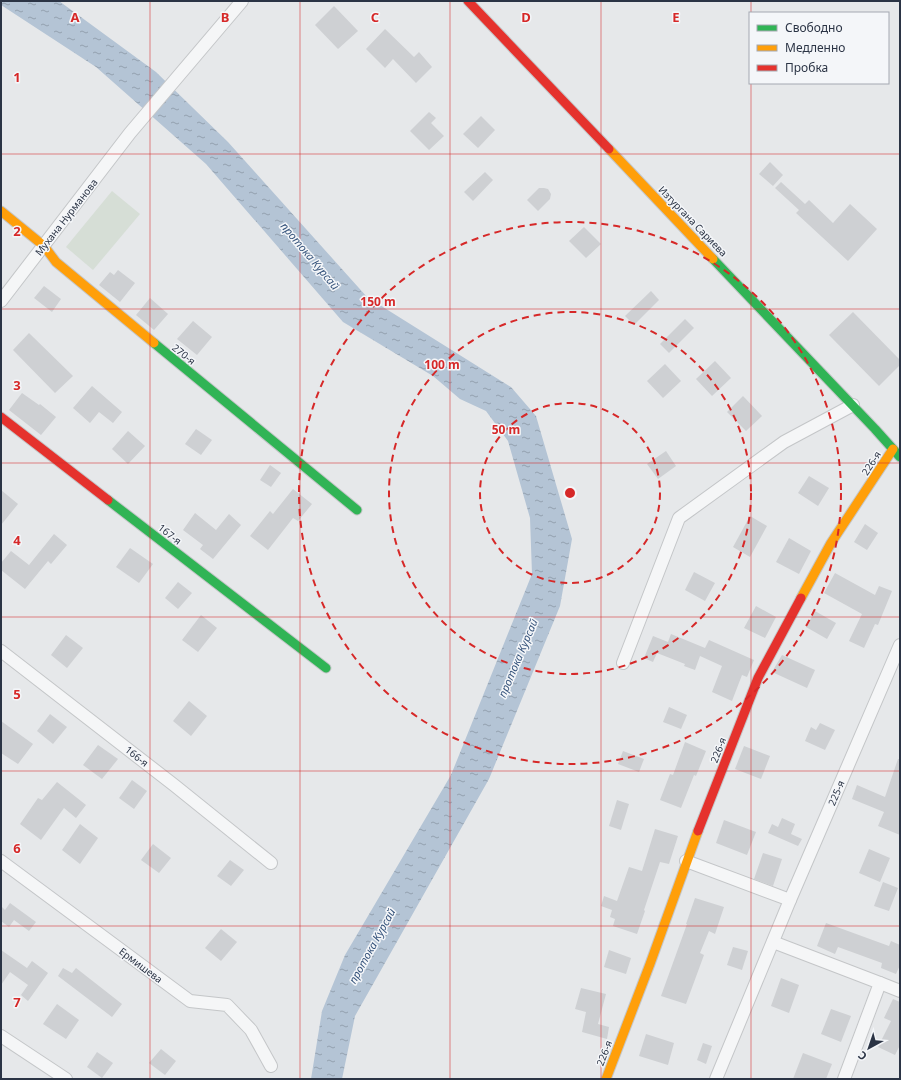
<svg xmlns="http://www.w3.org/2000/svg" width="901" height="1080" font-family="'Noto Sans',sans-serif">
	<defs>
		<pattern id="water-ripples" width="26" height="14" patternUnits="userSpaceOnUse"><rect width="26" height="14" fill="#b4c4d5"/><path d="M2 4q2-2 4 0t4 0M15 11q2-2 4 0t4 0" fill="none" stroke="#93a0af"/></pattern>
	</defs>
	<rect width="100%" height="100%" fill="#e6e8ea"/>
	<path fill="#d6ded6" d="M112,191l28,23 -47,56 -27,-23z"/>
	<path fill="url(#water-ripples)" d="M1,1h58l97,71 72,70 139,155 144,90 25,29 36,123 -12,67 -71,173 -134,237 -13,63h-31l11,-68 23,-56 106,-180 81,-201 -2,-56 -22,-77 -22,-30 -26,-12 -27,-23 -90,-54 -137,-158 -110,-97 -95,-62z"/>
	<g fill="#ced0d3">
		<path d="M334,6l24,25 -20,18 -23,-24z"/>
		<path d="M385,29l29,28 5,-5 13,15 -16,16 -23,-24 -8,9 -19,-19z"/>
		<path d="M429,112l7,6 -5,5 13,13 -15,14 -19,-19z"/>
		<path d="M481,116l14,14 -17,18 -15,-14z"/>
		<path d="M770,162l13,13 -10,11 -14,-12z"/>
		<path d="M485,172l8,8 -20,21 -9,-9z"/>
		<path d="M781,182l24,22 4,-4 24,23 17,-19 27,25 -29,32 -52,-48 3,-3 -24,-22z"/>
		<path d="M539,188h5l4,1 3,5 -1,5 -12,12 -11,-11z"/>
		<path d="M584,227l17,17 -15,14 -17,-17z"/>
		<path d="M118,270l17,13 -15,19 -21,-17 11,-13 4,3z"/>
		<path d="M44,286l17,13 -9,13 -18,-14z"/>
		<path d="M651,291l8,9 -25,25 -9,-9z"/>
		<path d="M150,298l18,16 -14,16 -18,-15z"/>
		<path d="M853,312l47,48v5l-21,21 -50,-51z"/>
		<path d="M685,319l9,9 -25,25 -9,-9z"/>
		<path d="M193,321l19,16 -15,18 -20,-16z"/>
		<path d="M29,333l44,43 -18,17 -42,-43z"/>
		<path d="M715,361l16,17 -19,18 -16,-17z"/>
		<path d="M665,364l16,17 -18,17 -16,-17z"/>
		<path d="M92,386l30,26 -9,11 -14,-11 -9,11 -17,-15z"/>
		<path d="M22,393l17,12 1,-1 16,13 -15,18 -32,-25z"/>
		<path d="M743,396l19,20 -16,15 -19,-19z"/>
		<path d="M196,429l16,11 -11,15 -16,-11z"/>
		<path d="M128,431l17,15 -17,18 -16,-15z"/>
		<path d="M666,451l10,15 -18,13 -11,-15z"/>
		<path d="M270,465l11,8 -10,14 -11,-7z"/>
		<path d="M809,476l20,12 -11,18 -20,-13z"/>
		<path d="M293,489l19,15 -14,17 -5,-3 -25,32 -18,-14 20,-25 3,3z"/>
		<path d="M1,490l17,14 -17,21z"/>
		<path d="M195,513l21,17 13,-16 12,11 -28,34 -13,-10 3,-4 -20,-15z"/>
		<path d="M750,516l17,10 -17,31 -17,-10z"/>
		<path d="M865,524l13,9 -11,17 -13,-8z"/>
		<path d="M54,534l13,11 -16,19 -3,-3 -23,28 -24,-19v-7l10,-12 18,14z"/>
		<path d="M789,538l22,13 -12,23 -23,-12z"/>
		<path d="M130,548l23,16 -14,19 -23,-16z"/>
		<path d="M694,572l21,11 -10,18 -20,-11z"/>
		<path d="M835,573l40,22 4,-9 13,5 -14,34 -3,-1 -11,24 -15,-7 13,-27 -38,-21z"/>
		<path d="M178,582l14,11 -14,16 -13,-11z"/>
		<path d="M756,606l20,11 -11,21 -21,-10z"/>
		<path d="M815,611l21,12 -9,16 -21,-12z"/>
		<path d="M201,615l16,13 -19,24 -16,-12z"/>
		<path d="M671,634l34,14 4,-8 45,20 -7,17 -5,-2 -10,26 -20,-9 10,-26 -22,-10 -5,14 -11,-4 1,-2 -28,-11 -4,9 -9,-4 9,-22 15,6z"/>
		<path d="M66,635l17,13 -16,20 -16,-13z"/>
		<path d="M782,655l33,15 -8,18 -35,-16z"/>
		<path d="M189,701l18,15 -16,20 -18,-15z"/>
		<path d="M669,707l18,8 -6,14 -18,-7z"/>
		<path d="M50,714l17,13 -14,17 -16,-13z"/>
		<path d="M1,721l32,23 -15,20 -17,-11z"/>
		<path d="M820,723l15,7 -10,20 -20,-9 6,-14 5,3z"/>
		<path d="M685,742l21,9 -10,25 -2,-1 -13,33 -21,-8 10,-26 3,1z"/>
		<path d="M98,745l20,14 -16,20 -19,-14z"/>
		<path d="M744,746l26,10 -9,23 -26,-10z"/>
		<path d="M623,751l21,8 -5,13 -21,-8z"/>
		<path d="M898,759h2v76l-22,-9 6,-14 -32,-13 5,-14 28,12z"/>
		<path d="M132,780l15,11 -13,18 -15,-11z"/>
		<path d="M57,782l29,23 -10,13 -12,-10 -23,32 -21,-16 18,-26 4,2z"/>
		<path d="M617,800l12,4 -8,26 -12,-4z"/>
		<path d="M782,818l13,6 -4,10 11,5 -4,7 -30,-13 4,-9 6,3z"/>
		<path d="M724,820l32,12 -9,23 -31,-12z"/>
		<path d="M80,824l18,14 -18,26 -18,-14z"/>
		<path d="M655,829l23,7 -9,28 -9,-2 -16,48 1,1 -8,23 -24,-8 2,-7 -5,-2 2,-7 -11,-4 3,-10 13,5 12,-34 13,4z"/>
		<path d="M153,844l18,14 -12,15 -18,-13z"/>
		<path d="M869,849l21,9 -10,24 -21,-9z"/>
		<path d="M763,853l19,6 -9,27 -19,-7z"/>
		<path d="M230,860l14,10 -13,16 -14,-10z"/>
		<path d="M883,882l15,6 -9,23 -15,-5z"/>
		<path d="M695,898l29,9 -9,27 -6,-3 -9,22 4,2 -18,49 -25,-8 26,-72h-1z"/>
		<path d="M10,903l26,19 -7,9 -15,-11 -5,7 -8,-6v-15l4,4z"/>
		<path d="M826,923l63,23 2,-5 9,4v20l-4,9 -15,-6 1,-5 -44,-16 -3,7 -18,-8z"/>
		<path d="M221,929l16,13 -16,19 -16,-13z"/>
		<path d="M733,947l15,4 -6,19 -15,-5z"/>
		<path d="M1,950l26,18 5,-7 16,12 -20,28 -7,-6 7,-10 -18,-13 -9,13z"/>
		<path d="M609,950l22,8 -5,16 -22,-7z"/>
		<path d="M63,968l9,5 4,-5 46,36 -10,13 -54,-41z"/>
		<path d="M781,978l18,7 -10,28 -18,-7z"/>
		<path d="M581,988l25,6 -8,30 11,3 -2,12 -25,-7 4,-20 -11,-3z"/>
		<path d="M893,999l7,3v43l-5,10 -17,-8 13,-26 -7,-3z"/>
		<path d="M57,1004l22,16 -13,19 -23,-15z"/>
		<path d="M831,1009l20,7 -10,26 -20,-8z"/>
		<path d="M646,1034l28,9 -6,22 -29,-9z"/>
		<path d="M703,1043l9,3 -6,18 -9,-4z"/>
		<path d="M161,1049l15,12 -11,14 -16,-12z"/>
		<path d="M97,1052l16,11 -11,15 -15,-11z"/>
		<path d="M803,1053l29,11 -6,15h-33z"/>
	</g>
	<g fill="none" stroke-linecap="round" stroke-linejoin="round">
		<defs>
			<g id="street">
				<path d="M1,301l129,-168 112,-132"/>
				<path d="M1,651l173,134 97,78"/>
				<path d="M623,663l56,-145 105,-76 69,-37"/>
				<path d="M1,861l189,140 37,4 24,25 20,36"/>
				<path d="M686,861l104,39"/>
				<path d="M773,942l107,41 -36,96"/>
				<path d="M880,983l20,8"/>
				<path d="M1,1036l65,43"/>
				<path d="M716,1079l74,-179 110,-255"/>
			</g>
			<g id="fast">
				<path d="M713,259l162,170 25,28"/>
				<path d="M154,343l203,167"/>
				<path d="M108,500l218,168"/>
			</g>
			<g id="slow">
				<path d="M609,149l104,110"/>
				<path d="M1,211l43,35 12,16 98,81"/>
				<path d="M801,598l30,-55 62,-94"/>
				<path d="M606,1079l44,-115 48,-133"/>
			</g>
			<g id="jam">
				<path d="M468,1l141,148"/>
				<path d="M1,417l107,83"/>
				<path d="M698,831l60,-153 43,-80"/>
			</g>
		</defs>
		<use href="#street" stroke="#c4c6c8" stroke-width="14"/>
		<use href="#fast" stroke="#c4c6c8" stroke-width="11"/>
		<use href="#slow" stroke="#c4c6c8" stroke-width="11"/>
		<use href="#jam" stroke="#c4c6c8" stroke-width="11"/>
		<use href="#street" stroke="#f5f6f7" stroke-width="12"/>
		<use href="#fast" stroke="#30b455" stroke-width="9"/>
		<use href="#slow" stroke="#ff9f0a" stroke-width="9"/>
		<use href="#jam" stroke="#e5322d" stroke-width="9"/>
	</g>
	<path fill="none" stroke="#d62828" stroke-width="1" stroke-opacity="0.55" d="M150,1v1078M300,1v1078M450,1v1078M601,1v1078M751,1v12M751,83v996M1,154h899M1,309h899M1,463h899M1,617h899M1,771h899M1,926h899"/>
	<g fill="none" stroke="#d62828" stroke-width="2" stroke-dasharray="7 5">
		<circle cx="570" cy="493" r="90"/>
		<circle cx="570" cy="493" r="181"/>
		<circle cx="570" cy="493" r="271"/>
	</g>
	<g text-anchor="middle" stroke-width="3" stroke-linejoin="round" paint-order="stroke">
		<g font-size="10" fill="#2b3445" stroke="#f4f6f9">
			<text transform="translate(66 217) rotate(-52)" y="4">Мухана Нурманова</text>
			<text transform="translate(693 221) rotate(46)" y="4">Изтургана Сариева</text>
			<text transform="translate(184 354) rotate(39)" y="4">270-я</text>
			<text transform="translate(871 463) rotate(-57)" y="4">226-я</text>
			<text transform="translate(170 534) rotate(38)" y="4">167-я</text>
			<text transform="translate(718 750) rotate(-69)" y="4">226-я</text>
			<text transform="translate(137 756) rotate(38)" y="4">166-я</text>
			<text transform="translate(836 793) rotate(-67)" y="4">225-я</text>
			<text transform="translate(141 965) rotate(37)" y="4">Ермишева</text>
			<text transform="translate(604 1053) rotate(-69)" y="4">226-я</text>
		</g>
		<g font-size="11" font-style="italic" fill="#34527a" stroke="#f4f6f9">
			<text transform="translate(310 256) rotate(50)" y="4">протока Курсай</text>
			<text transform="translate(518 658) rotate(-67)" y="4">протока Курсай</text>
			<text transform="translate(372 946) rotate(-61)" y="4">протока Курсай</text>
		</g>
	</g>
	<g font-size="13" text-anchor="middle" font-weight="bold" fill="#d62828" stroke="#f4f6f9" stroke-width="3" stroke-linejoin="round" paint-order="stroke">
		<text x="75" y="22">A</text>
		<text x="225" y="22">B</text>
		<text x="375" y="22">C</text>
		<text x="526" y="22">D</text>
		<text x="676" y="22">E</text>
		<text x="17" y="82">1</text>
		<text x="17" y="236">2</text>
		<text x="17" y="390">3</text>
		<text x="17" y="545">4</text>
		<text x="17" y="699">5</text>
		<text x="17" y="853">6</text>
		<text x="17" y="1007">7</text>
	</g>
	<circle cx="570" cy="493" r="6" fill="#d62828" stroke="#f4f6f9" stroke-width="2"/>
	<g font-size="12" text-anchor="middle" font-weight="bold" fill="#d62828" stroke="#f4f6f9" stroke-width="3" stroke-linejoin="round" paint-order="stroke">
		<text x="378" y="306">150 m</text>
		<text x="442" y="369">100 m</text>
		<text x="506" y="434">50 m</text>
	</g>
	<rect width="901" height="1080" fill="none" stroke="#2b3445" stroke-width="4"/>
	<rect x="749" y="12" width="140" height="72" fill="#f4f6f9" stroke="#a4a8b1"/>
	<rect x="757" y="25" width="20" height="6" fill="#30b455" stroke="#a4a8b1"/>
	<text x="785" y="32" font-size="12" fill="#2b3445">Свободно</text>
	<rect x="757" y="45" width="20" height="6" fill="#ff9f0a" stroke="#a4a8b1"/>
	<text x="785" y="52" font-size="12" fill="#2b3445">Медленно</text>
	<rect x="757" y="65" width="20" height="6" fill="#e5322d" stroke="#a4a8b1"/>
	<text x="785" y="72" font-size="12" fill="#2b3445">Пробка</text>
	<g transform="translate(869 1048) rotate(220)" stroke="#f4f6f9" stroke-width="3" paint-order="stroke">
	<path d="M0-3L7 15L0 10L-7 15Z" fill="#2b3445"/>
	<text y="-6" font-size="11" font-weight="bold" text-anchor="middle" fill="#2b3445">С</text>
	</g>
</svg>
